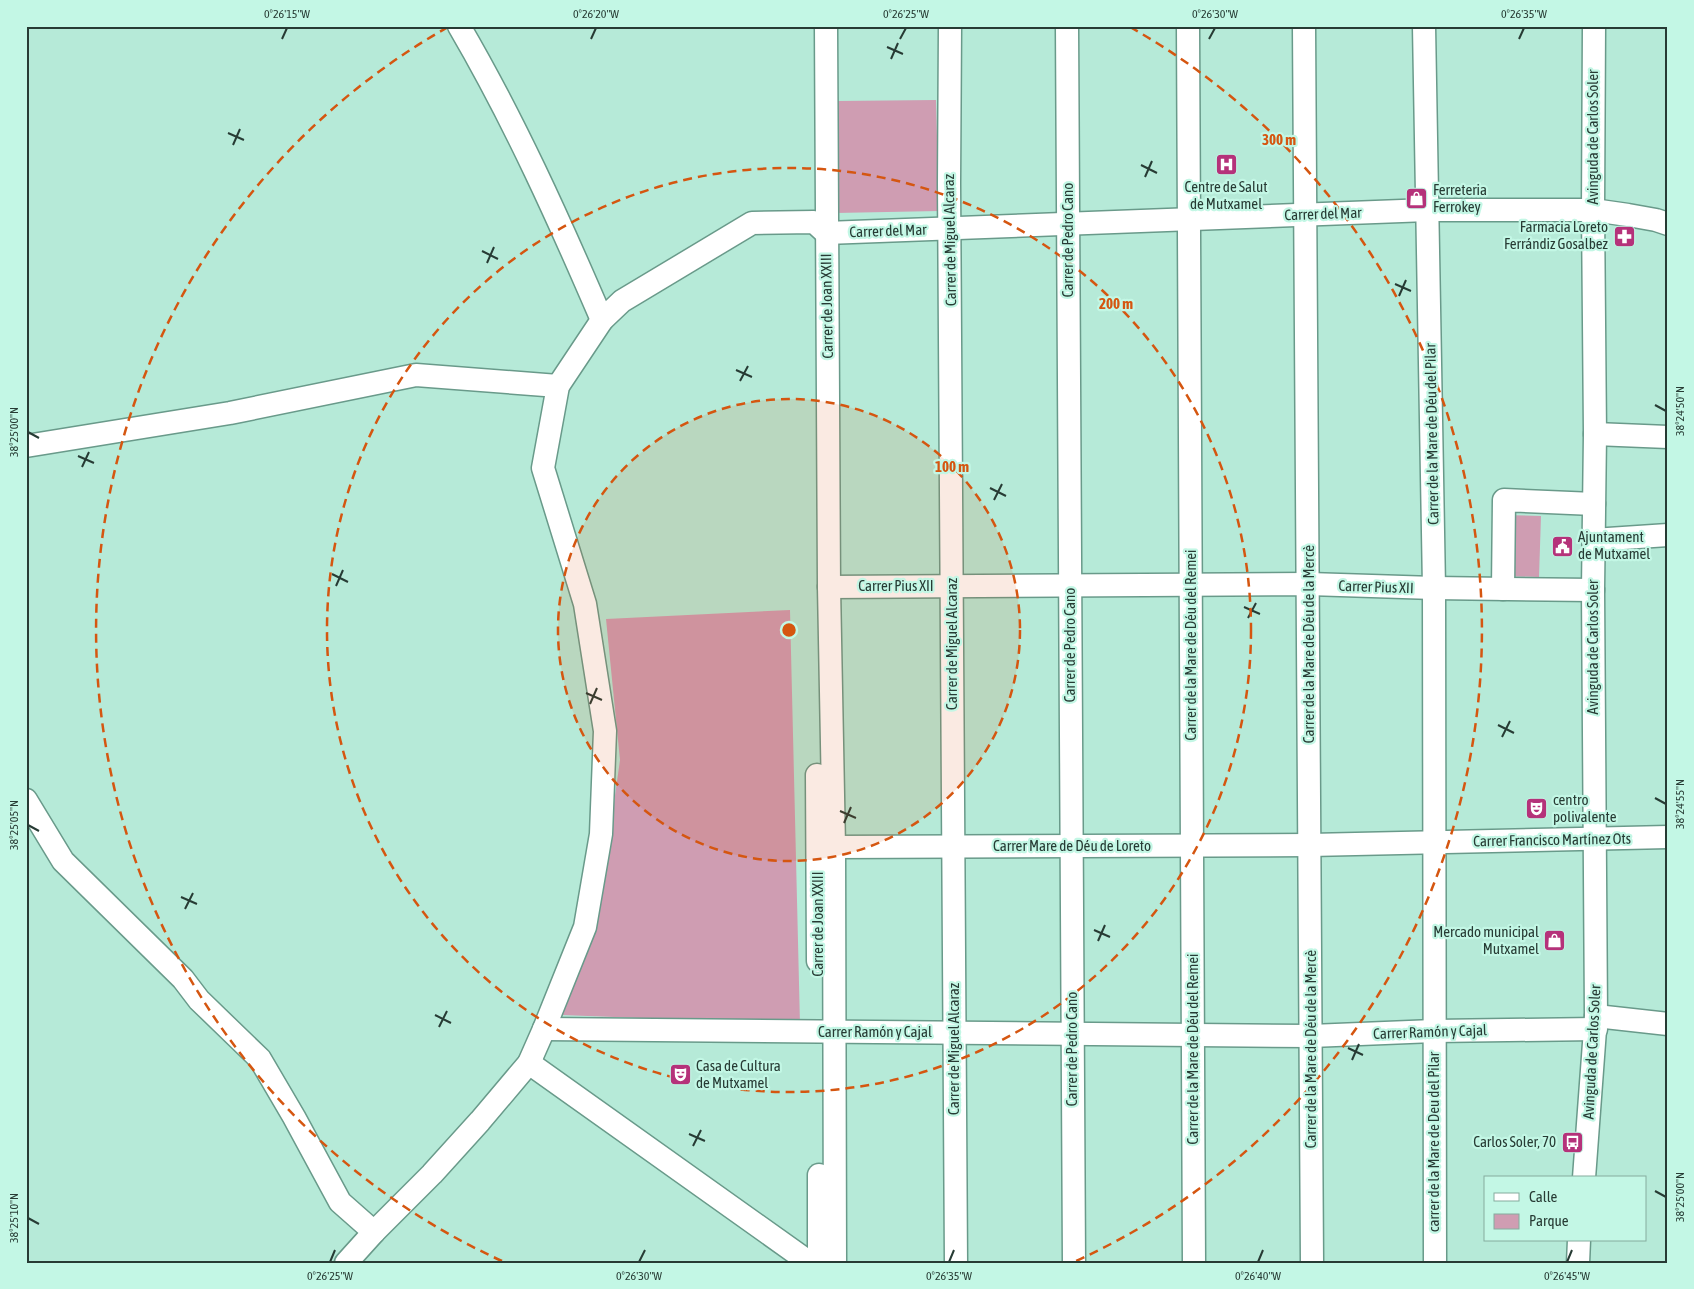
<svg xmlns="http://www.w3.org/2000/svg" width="1694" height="1289" font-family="'Asap Condensed',sans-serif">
	<rect width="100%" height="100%" fill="#b6ead8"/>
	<g fill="#cf9db2">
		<path d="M936,100l3,111 -104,2 2,-112z"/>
		<path d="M1502,515l39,1 -2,61 -38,-1z"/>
		<path d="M790,610l10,414 -239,-9 44,-149 15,-106 -14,-141z"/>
	</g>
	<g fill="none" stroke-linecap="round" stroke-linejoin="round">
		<defs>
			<g id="minor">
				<path d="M459,26c55,94 100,194 143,294"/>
				<path d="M826,26l3,561 5,260 1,416"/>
				<path d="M950,26l-1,157 7,1080"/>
				<path d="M1067,26l7,1237"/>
				<path d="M1188,26l6,1237"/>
				<path d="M1304,26l8,1237"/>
				<path d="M1424,26l10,562 1,675"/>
				<path d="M826,233l602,-23h165l35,5 28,5 12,4"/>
				<path d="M1595,434l73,3"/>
				<path d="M26,446l204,-33 186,-38 142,11"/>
				<path d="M1593,540l75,-5"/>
				<path d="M829,587l480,-3 125,4 159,2"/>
				<path d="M1503,589l1,-89 90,4"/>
				<path d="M817,775l1,186"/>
				<path d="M26,800l37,61 120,118 16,21 61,59 34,58 46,85 34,30"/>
				<path d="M834,847l476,-2 358,-8"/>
				<path d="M1596,1016l72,8"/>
				<path d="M544,1029l767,7 123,-5 162,-2"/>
				<path d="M529,1063l281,200"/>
				<path d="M819,1175v88"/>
				<path d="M1584,1178l12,-162 -3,-426 2,-156 -2,-224 1,-184"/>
				<path d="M346,1263l28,-31 58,-58 48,-53 49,-58 15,-34 41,-102 16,-93 4,-103 -20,-127 -42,-136 15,-82 44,-66 20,-19 130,-78 62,-1 12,11"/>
				<path d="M1578,1263l1,-23"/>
			</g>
		</defs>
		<use href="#minor" stroke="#699a8a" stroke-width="25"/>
		<use href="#minor" stroke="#fff" stroke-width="22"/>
	</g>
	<path fill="none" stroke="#273b34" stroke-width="2" d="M282,39l5,-11M591,39l5,-11M900,39l6,-11M1209,39l6,-11M1519,39l5,-11M887,47l16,7M891,59l7,-16M228,133l16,7M233,145l7,-16M1141,165l16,8M1145,177l7,-16M482,251l16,8M487,263l7,-16M1395,284l16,7M1399,296l7,-16M736,370l16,7M740,381l8,-15M1655,405l11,6M28,432l11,6M78,456l16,7M82,467l7,-15M990,488l16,8M994,500l8,-16M332,574l16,8M336,586l7,-16M1244,607l16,7M1248,618l8,-15M586,693l16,7M590,704l7,-16M1498,725l16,8M1502,737l8,-16M1655,798l11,6M840,811l16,7M844,823l7,-16M28,825l11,6M181,897l16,7M185,909l8,-16M1094,930l16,7M1098,941l7,-16M435,1015l16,8M439,1027l8,-16M1348,1048l15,7M1352,1060l7,-16M689,1134l16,7M693,1146l8,-16M1655,1191l11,6M28,1218l11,6M330,1262l5,-12M639,1262l6,-12M949,1262l5,-12M1258,1262l5,-12M1567,1262l5,-12"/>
	<circle cx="789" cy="630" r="231" fill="#d55610" fill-opacity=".12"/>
	<g fill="none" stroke="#d55610" stroke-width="2.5" stroke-dasharray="9 6">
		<circle cx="789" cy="630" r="231"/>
		<circle cx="789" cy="630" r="462"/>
		<path d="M502 1261A693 693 0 0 1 448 27M1130 27A693 693 0 0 1 1076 1261"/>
	</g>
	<defs>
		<symbol id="hospital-square" viewBox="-11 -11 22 22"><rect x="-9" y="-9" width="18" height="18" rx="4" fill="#b5327a" stroke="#c3f7e5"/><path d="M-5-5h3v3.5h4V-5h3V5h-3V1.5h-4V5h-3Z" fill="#fff"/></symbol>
		<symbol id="shop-square" viewBox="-11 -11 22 22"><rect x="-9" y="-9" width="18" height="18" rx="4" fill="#b5327a" stroke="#c3f7e5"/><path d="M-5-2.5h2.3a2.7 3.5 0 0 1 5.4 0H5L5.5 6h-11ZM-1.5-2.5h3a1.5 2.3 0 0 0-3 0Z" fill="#fff"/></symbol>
		<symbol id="pharmacy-square" viewBox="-11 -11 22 22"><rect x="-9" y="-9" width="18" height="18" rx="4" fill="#b5327a" stroke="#c3f7e5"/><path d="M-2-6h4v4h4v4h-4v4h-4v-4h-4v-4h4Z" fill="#fff"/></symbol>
		<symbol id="civic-square" viewBox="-11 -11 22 22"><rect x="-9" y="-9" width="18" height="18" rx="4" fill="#b5327a" stroke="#c3f7e5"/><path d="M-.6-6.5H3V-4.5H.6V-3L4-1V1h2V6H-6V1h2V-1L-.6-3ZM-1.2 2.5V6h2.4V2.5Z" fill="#fff"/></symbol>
		<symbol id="theatre-square" viewBox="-11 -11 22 22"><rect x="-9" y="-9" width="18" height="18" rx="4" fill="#b5327a" stroke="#c3f7e5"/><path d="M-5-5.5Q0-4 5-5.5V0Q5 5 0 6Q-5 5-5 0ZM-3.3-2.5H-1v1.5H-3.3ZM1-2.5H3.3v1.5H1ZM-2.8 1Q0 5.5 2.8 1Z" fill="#fff"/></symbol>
		<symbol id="bus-square" viewBox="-11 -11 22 22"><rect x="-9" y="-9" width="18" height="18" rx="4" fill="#b5327a" stroke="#c3f7e5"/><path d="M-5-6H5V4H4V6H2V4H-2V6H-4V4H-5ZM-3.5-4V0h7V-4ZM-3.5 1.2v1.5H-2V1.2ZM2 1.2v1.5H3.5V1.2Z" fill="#fff"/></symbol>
	</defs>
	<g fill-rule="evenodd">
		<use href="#hospital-square" x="1214" y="152" width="25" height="25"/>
		<use href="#shop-square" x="1404" y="186" width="25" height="25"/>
		<use href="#pharmacy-square" x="1612" y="224" width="25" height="25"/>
		<use href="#civic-square" x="1550" y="534" width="25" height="25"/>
		<use href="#theatre-square" x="1524" y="796" width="25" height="25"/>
		<use href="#shop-square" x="1542" y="928" width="25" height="25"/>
		<use href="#theatre-square" x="668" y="1062" width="25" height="25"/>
		<use href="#bus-square" x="1560" y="1130" width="25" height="25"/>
	</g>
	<g text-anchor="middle" stroke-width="4.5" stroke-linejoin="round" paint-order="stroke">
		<g font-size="15" fill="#273b34" stroke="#c3f7e5">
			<text transform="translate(1593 137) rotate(-90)" y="5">Avinguda de Carlos Soler</text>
			<text transform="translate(1323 214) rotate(-2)" y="5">Carrer del Mar</text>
			<text transform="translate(888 231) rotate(-2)" y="5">Carrer del Mar</text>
			<text transform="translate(950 240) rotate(-91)" y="5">Carrer de Miguel Alcaraz</text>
			<text transform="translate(1068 240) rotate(-90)" y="5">Carrer de Pedro Cano</text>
			<text transform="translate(827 306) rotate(-91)" y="5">Carrer de Joan XXIII</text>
			<text transform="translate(1432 434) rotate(-91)" y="5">Carrer de la Mare de Déu del Pilar</text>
			<text x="896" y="591">Carrer Pius XII</text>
			<text transform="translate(1376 587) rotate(2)" y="5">Carrer Pius XII</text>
			<text transform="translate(952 644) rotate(-90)" y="5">Carrer de Miguel Alcaraz</text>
			<text transform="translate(1309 644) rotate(-90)" y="5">Carrer de la Mare de Déu de la Mercè</text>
			<text transform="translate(1070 645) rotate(-90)" y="5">Carrer de Pedro Cano</text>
			<text transform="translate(1191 645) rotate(-90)" y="5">Carrer de la Mare de Déu del Remei</text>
			<text transform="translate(1593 647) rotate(-90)" y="5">Avinguda de Carlos Soler</text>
			<text transform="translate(1552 840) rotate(-1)" y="5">Carrer Francisco Martínez Ots</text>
			<text x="1072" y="851">Carrer Mare de Déu de Loreto</text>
			<text transform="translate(818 924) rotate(-90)" y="5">Carrer de Joan XXIII</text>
			<text x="875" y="1037">Carrer Ramón y Cajal</text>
			<text transform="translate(1430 1032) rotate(-2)" y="5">Carrer Ramón y Cajal</text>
			<text transform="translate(954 1049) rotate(-90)" y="5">Carrer de Miguel Alcaraz</text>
			<text transform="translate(1072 1049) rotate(-90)" y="5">Carrer de Pedro Cano</text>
			<text transform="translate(1193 1049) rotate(-90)" y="5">Carrer de la Mare de Déu del Remei</text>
			<text transform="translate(1311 1049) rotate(-90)" y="5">Carrer de la Mare de Déu de la Mercè</text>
			<text transform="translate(1592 1052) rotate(-87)" y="5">Avinguda de Carlos Soler</text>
			<text transform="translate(1434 1142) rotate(-90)" y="5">carrer de la Mare de Deu del Pilar</text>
		</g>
		<g font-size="15" fill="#273b34" stroke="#c3f7e5" text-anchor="start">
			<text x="1226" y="192" text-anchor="middle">Centre de Salut<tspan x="1226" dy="17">de Mutxamel</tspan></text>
			<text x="1433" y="195">Ferreteria<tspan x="1433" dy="17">Ferrokey</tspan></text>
			<text x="1608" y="232" text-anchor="end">Farmacia Loreto<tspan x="1608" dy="17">Ferrándiz Gosalbez</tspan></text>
			<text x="1578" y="542">Ajuntament<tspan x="1578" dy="17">de Mutxamel</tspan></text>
			<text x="1553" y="805">centro<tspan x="1553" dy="17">polivalente</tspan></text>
			<text x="1539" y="937" text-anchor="end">Mercado municipal<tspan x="1539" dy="17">Mutxamel</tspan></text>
			<text x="696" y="1071">Casa de Cultura<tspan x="696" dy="17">de Mutxamel</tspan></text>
			<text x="1556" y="1147" text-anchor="end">Carlos Soler, 70</text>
		</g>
	</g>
	<circle cx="789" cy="630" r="8" fill="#d55610" stroke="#c3f7e5" stroke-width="2.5"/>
	<g font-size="15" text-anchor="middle" font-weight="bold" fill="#d55610" stroke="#c3f7e5" stroke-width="4.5" stroke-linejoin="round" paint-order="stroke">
		<text x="1279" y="145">300 m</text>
		<text x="1116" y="309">200 m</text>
		<text x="952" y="472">100 m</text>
	</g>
	<rect width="1694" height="1289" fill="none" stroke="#c3f7e5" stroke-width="55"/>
	<rect x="1484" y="1176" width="162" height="65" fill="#c3f7e5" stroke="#85ac9e"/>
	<rect x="1494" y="1193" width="25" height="8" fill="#ffffff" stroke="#85ac9e"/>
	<text x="1529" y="1202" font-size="15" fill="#273b34">Calle</text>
	<rect x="1494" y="1214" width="25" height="15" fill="#cf9db2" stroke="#85ac9e"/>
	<text x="1529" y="1226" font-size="15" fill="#273b34">Parque</text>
	<rect x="28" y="28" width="1638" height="1234" fill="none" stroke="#273b34" stroke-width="2"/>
	<g font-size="12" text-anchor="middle" fill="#273b34">
		<text x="287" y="18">0°26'15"W</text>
		<text x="596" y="18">0°26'20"W</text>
		<text x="906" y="18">0°26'25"W</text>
		<text x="1215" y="18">0°26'30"W</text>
		<text x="1524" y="18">0°26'35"W</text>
		<text transform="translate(1680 411) rotate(-90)" y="4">38°24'50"N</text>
		<text transform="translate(14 432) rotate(-90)" y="4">38°25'00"N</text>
		<text transform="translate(1680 804) rotate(-90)" y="4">38°24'55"N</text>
		<text transform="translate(14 825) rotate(-90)" y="4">38°25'05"N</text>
		<text transform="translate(1680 1197) rotate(-90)" y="4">38°25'00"N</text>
		<text transform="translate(14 1218) rotate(-90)" y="4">38°25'10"N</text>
		<text x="330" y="1280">0°26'25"W</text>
		<text x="639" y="1280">0°26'30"W</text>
		<text x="949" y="1280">0°26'35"W</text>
		<text x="1258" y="1280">0°26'40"W</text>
		<text x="1567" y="1280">0°26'45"W</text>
	</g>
</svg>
